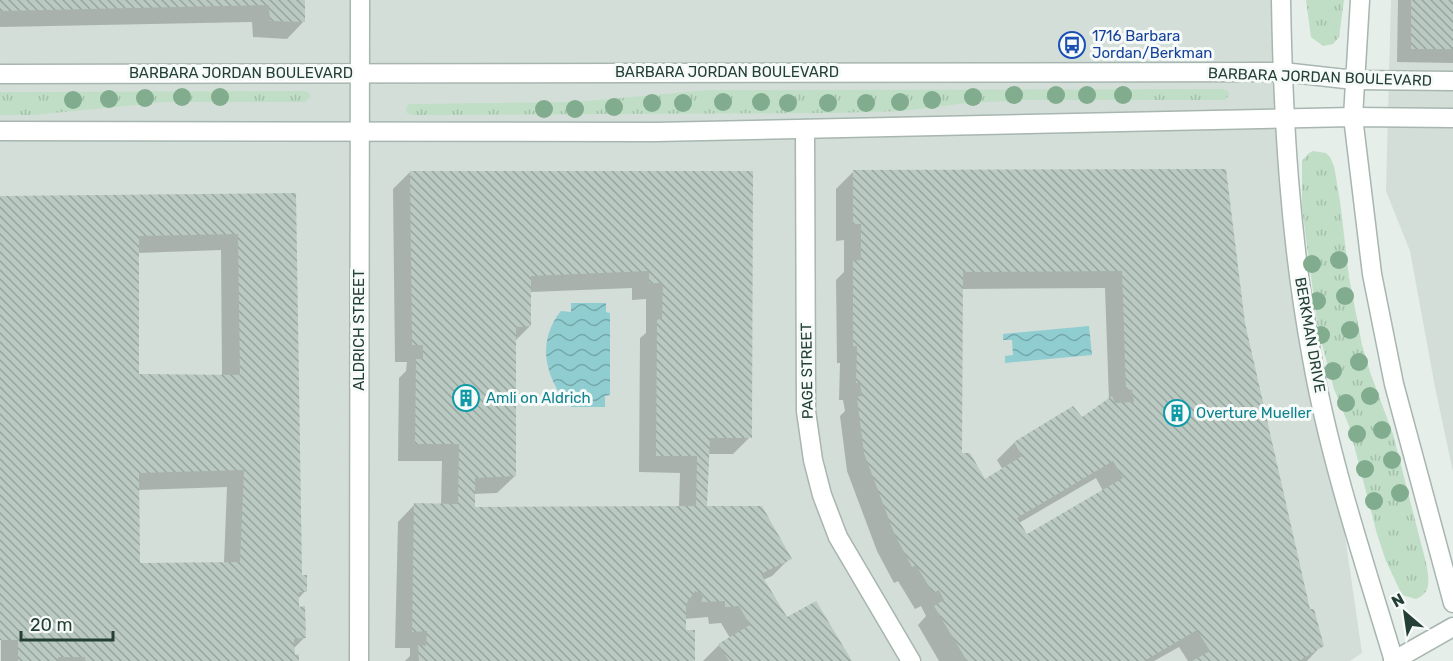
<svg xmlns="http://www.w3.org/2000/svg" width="1453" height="661" font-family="Rubik,sans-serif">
	<defs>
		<pattern id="grass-tufts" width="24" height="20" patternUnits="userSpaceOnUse" patternTransform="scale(1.5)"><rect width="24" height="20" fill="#bfdec5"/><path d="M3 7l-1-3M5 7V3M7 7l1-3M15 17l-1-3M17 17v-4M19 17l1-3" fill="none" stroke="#a4c0aa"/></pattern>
		<pattern id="water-waves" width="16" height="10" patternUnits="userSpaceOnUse" patternTransform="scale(1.5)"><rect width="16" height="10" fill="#8fcdd1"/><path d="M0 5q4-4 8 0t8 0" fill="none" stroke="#75a8aa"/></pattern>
		<pattern id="building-back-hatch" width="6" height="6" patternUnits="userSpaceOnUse" patternTransform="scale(1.5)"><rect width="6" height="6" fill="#bac9c2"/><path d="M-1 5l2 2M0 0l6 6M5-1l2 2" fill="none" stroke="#97a59e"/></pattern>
	</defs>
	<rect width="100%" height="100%" fill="#e5eee9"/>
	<g fill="#d3ded8">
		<path d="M0,0h1283l14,263 36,190 29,200 -12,8h-1350z"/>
		<path d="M1391,0h62v472l-18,-85 -25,-136 -24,-60z"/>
	</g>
	<g fill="url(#grass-tufts)">
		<path d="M1306,0h38l-5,37 -6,7 -10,2 -12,-9z"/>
		<path d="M1223,89l5,2 1,4 -4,5h-199l-59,3 -64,8 -70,2 -421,2 -5,-2 -1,-4 3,-5h4l164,-2 130,-12z"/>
		<path d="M304,91l5,2 2,4 -7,5h-139l-132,13h-33v-23z"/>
		<path d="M1313,151l13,2 4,4 4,9 6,35 9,76 13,68 9,30 22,59 32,125c3,14 9,34 -9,40l-14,-4 -16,-34 -9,-27 -28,-108 -15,-37 -16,-60 -16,-121v-47l7,-8z"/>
	</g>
	<g fill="url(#water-waves)">
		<path d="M571,303h35v9l4,1v82l-5,1v11h-34v-10h-9c-19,-28 -23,-59 -1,-86l10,1z"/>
		<path d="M1089,326l3,29 -87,8v-7l8,-1 -1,-15h-9v-6z"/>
	</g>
	<g fill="#0003" fill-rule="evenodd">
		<path d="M0,0h303l1,21 -17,18 -34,-2 -1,-15 -252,5z"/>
		<path d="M1398,0h55v63l-56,-1z"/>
		<path d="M1225,170l18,153 66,287 13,35 -15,16h-119l-9,-14 -25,14h-215l-21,-36 8,-9 -5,-10 -6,3 -17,-28 -4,2 -17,-32 -30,-80 -7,-55 5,-5 -2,-11h-4l1,-37h-3l-1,-83 8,-8v-32l-8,1v-52l17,-17zM1105,288l4,112 -28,19 -9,-11 -58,35 -17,17 6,10 -19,11 -24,-27 2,-165zM1096,478l7,13 -76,45 -8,-13z"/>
		<path d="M410,172h342l-2,265 -17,17h-25l-3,53 85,51 -18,18 -9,4 23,39 64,42h-147l16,-16 11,-7 -9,-15 -12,1 -1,-7 -24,2v13l9,29h-288l5,-5v-8h-15l3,-126 17,-18 26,1 1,-44h-44l1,-83 7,-7 1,-9h-12l-2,-173zM632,288v12l14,-1v34l-6,5 -1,134 41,1 -1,34 -206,1v-14l24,-1 18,-17v-135l15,-15v-34z"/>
		<path d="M294,195l6,382 5,14 -7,8 7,38 -12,12v8l5,4h-297l-1,-464zM221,250l1,126h-84l-1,-123zM227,487l-3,76 -86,2v-75z"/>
	</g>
	<g fill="url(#building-back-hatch)" fill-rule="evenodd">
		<path d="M0,0h305v22l-35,-1 -1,-16 -269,6z"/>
		<rect x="1411" y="0" width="42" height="49"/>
		<path d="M1226,169l19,154 65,286h4l10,37 -25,15h-107l18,-10 -13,-21 -53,31h-177l-33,-55 10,-6 -5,-10 -6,3 -17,-28 -4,2 -18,-34 -30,-80 -7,-56 5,-1 -2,-13h-4l1,-37h-4v-85l8,-1v-36h-8v-54zM1122,271l4,118 6,1 2,12 -19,1 -3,-7 -30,21 -9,-11 -59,36 8,14 -37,23 -15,-26h-8l1,-181zM1113,461l10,17 -96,56 -10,-16z"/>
		<path d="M410,171h343l-1,267h-42l-3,68h55l30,53 -31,15 26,43 29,-16 36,60h-123l-11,-17 32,-19 -11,-19 -14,1v-6l-24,1 3,-8 -9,-3 -9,13v26h9v31h-276l-1,-16 8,1 1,-15 -15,1 2,-129 44,1 1,-60h-44l1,-85h7v-14h-11zM649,271v12h14l-1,35 -5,2 -1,136h41l-1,50 -221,1v-29l41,-2v-149l15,-1v-50z"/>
		<path d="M296,193l6,382h5v17h-8v15l6,-1 1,32 -12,1 1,16 4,-1v7h-214v-4h-27v4h-40v-21h-18v-444zM238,234l2,141 -101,-1v-138zM244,470l-4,92 -100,1 -1,-90z"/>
	</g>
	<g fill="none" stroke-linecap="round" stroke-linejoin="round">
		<defs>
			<g id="minor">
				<path d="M1281,0c2,120 9,240 31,358 18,103 52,203 82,303"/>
				<path d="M1360,0l-7,117 19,157 22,110 59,219"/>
				<path d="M0,74l1283,-2 71,8 99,1"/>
				<path d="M805,129l1,282 7,49 9,35 16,42 73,124"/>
				<path d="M0,131l655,1 698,-15 100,1"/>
				<path d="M359,661l1,-661"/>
				<path d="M1393,661l60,-34"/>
			</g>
		</defs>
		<use href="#minor" stroke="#a7b6b0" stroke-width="21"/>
		<use href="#minor" stroke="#fff" stroke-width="18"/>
	</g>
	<g fill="#81ac8e">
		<circle cx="1014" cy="95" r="9"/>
		<circle cx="1056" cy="95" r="9"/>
		<circle cx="1087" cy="95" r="9"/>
		<circle cx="1123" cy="95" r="9"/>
		<circle cx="182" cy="97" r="9"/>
		<circle cx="220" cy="97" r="9"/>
		<circle cx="973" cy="97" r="9"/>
		<circle cx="145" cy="98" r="9"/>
		<circle cx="109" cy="99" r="9"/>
		<circle cx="73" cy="100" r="9"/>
		<circle cx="932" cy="100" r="9"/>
		<circle cx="723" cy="102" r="9"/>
		<circle cx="761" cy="102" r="9"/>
		<circle cx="900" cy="102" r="9"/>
		<circle cx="652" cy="103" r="9"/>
		<circle cx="683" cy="103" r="9"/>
		<circle cx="788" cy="103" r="9"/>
		<circle cx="828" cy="103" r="9"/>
		<circle cx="866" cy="103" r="9"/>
		<circle cx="614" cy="107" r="9"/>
		<circle cx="544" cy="109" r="9"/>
		<circle cx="575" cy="109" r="9"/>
		<circle cx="1339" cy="260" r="9"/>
		<circle cx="1312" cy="264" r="9"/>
		<circle cx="1345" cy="296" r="9"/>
		<circle cx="1317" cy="301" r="9"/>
		<circle cx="1350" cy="330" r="9"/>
		<circle cx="1321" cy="335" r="9"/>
		<circle cx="1359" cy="362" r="9"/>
		<circle cx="1333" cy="371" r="9"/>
		<circle cx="1370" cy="396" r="9"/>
		<circle cx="1346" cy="403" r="9"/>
		<circle cx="1382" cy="430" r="9"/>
		<circle cx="1357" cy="434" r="9"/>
		<circle cx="1392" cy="460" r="9"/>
		<circle cx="1365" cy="469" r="9"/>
		<circle cx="1400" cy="493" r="9"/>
		<circle cx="1374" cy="501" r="9"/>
	</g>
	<defs>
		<symbol id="bus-ring" viewBox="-11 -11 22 22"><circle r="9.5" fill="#f6faf8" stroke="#1a4fb4" stroke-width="1.5"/><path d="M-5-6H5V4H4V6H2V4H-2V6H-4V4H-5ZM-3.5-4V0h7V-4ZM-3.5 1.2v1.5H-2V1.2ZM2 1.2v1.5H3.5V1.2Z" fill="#1a4fb4"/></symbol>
		<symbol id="building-ring" viewBox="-11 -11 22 22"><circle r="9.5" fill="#f6faf8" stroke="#0f9aa8" stroke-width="1.5"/><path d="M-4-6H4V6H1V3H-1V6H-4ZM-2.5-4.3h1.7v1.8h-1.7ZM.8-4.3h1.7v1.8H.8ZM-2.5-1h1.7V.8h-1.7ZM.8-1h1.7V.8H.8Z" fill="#0f9aa8"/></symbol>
	</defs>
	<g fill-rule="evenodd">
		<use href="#bus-ring" x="1057" y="30" width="30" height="30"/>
		<use href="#building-ring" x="451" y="383" width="30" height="30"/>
		<use href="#building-ring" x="1162" y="398" width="30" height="30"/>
	</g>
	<g text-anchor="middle" stroke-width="6" stroke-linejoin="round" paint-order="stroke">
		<g font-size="15" fill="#164399" stroke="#f6faf8" text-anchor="start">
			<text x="1092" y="41">1716 Barbara<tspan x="1092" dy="17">Jordan/Berkman</tspan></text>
		</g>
		<g font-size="15" fill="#244036" stroke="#f6faf8">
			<text x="727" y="77">BARBARA JORDAN BOULEVARD</text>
			<text x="241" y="78">BARBARA JORDAN BOULEVARD</text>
			<text transform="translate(1320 77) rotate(2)" y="5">BARBARA JORDAN BOULEVARD</text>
			<text transform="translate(359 330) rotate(-90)" y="5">ALDRICH STREET</text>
			<text transform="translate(1310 335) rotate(80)" y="5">BERKMAN DRIVE</text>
			<text transform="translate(807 371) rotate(-91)" y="5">PAGE STREET</text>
		</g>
		<g font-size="15" fill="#0d838f" stroke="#f6faf8" text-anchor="start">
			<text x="486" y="403">Amli on Aldrich</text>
			<text x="1196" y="418">Overture Mueller</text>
		</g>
	</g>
	<g transform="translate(1405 613) rotate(331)" stroke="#f6faf8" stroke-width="4.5" paint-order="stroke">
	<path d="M0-4.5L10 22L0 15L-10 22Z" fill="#244036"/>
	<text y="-9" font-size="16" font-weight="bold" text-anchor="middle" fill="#244036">N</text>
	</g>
	<path d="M21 631v9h92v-9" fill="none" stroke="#244036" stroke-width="3"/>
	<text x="30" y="631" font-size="18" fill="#244036" stroke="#f6faf8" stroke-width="4.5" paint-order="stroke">20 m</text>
</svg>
